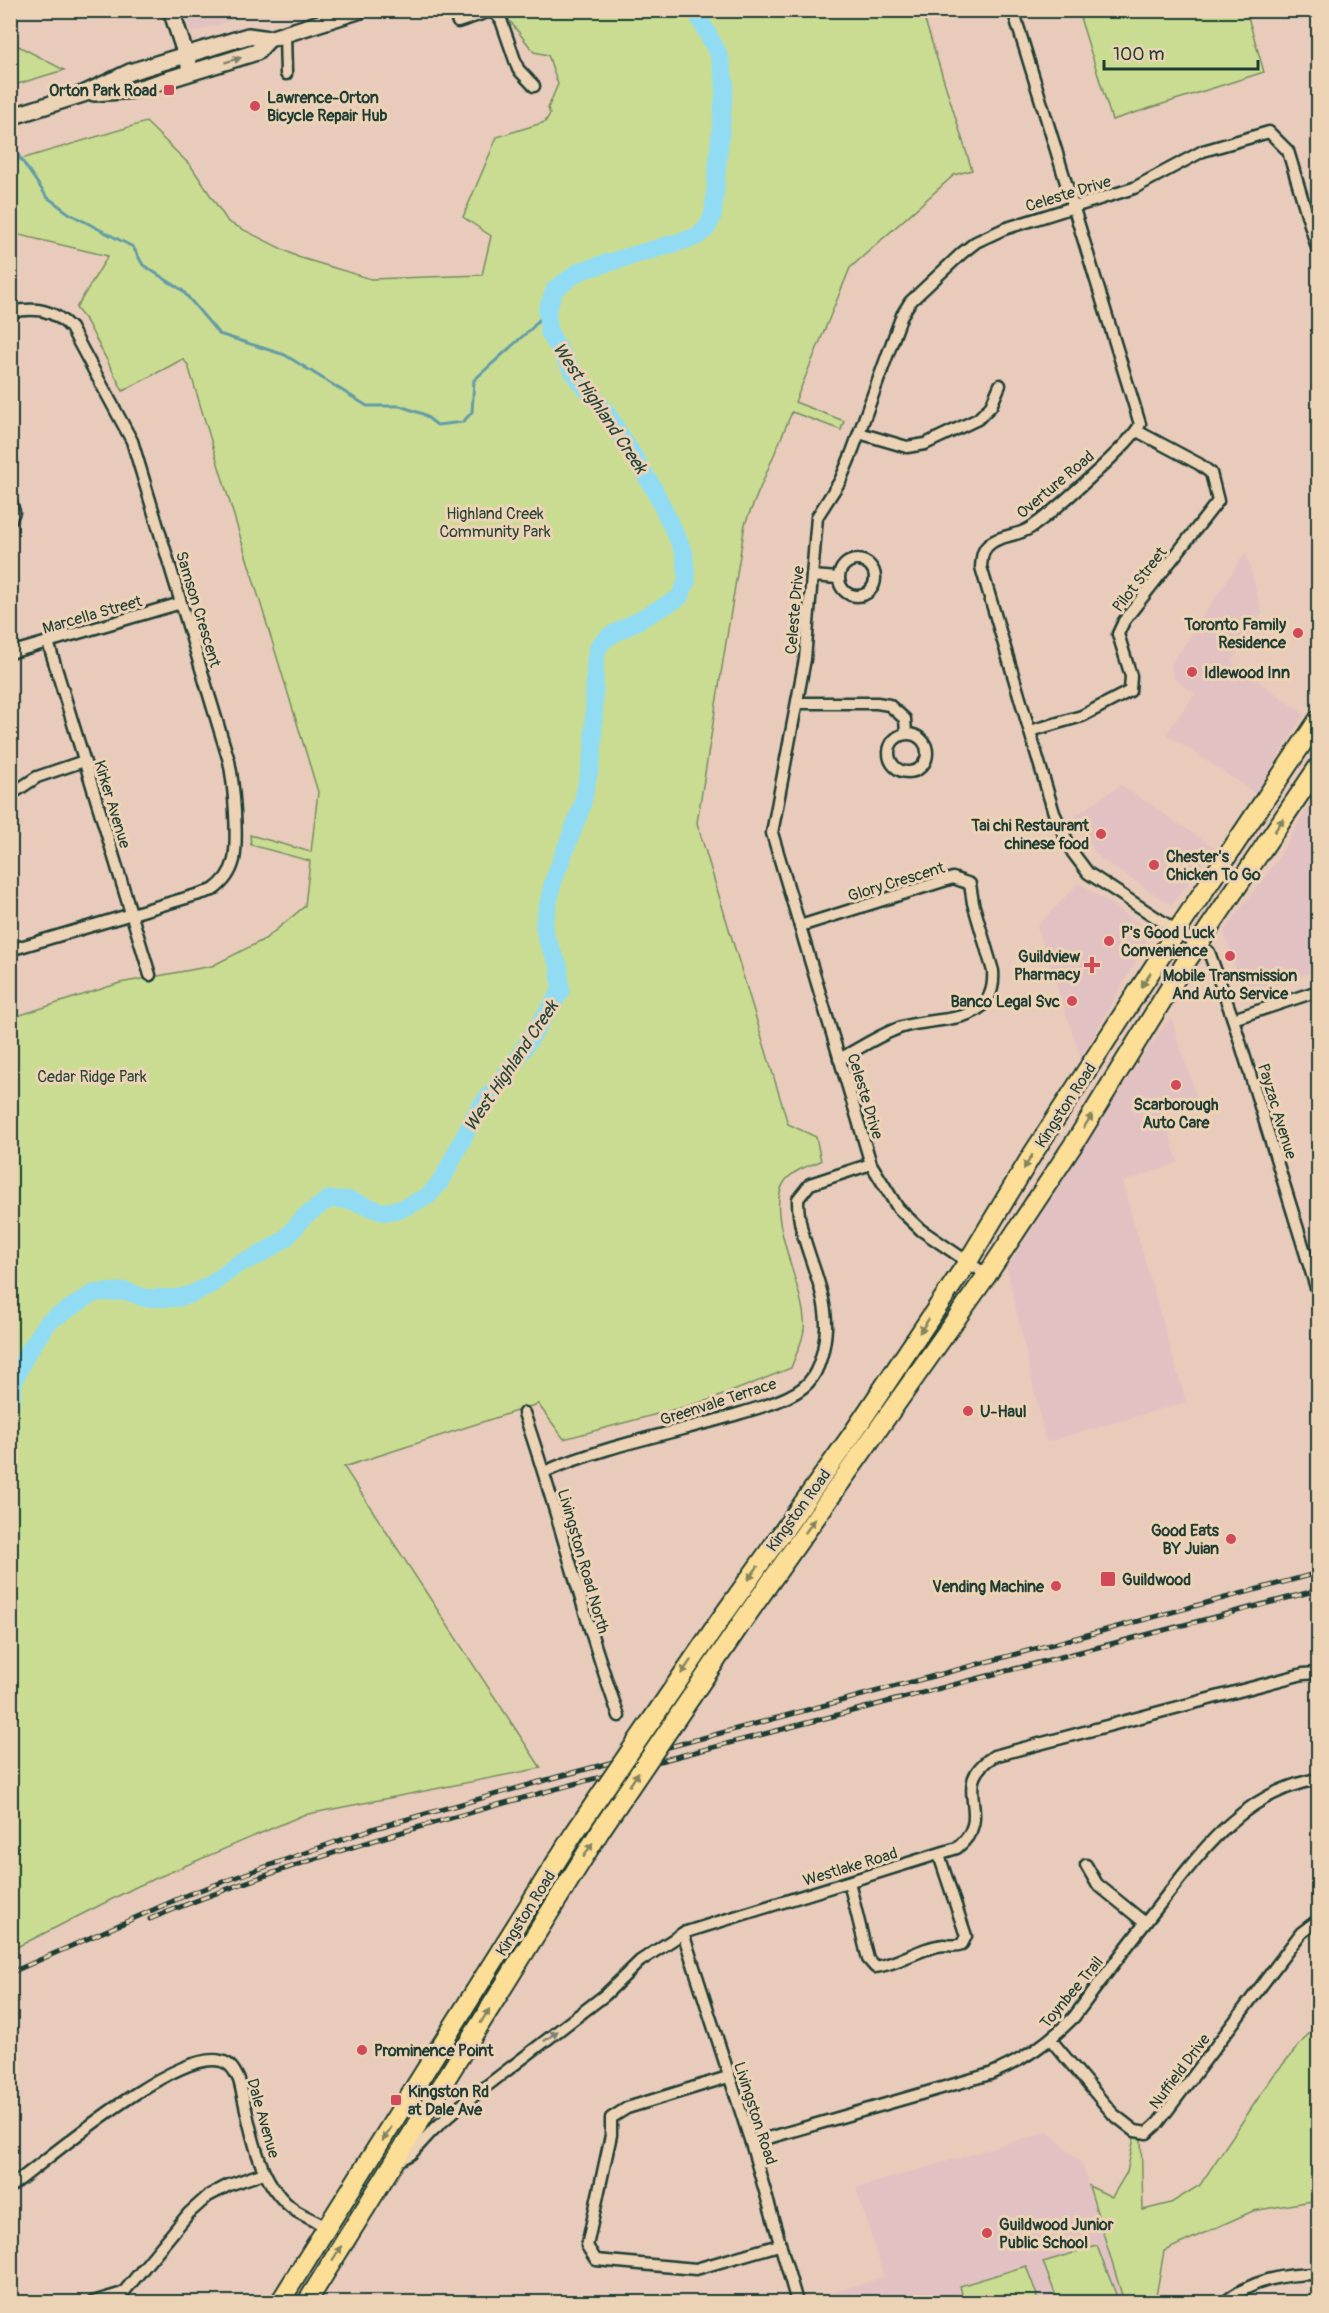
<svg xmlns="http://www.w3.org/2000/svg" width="1329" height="2313" font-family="Pangolin,sans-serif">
	<rect width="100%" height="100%" fill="#e8cbbb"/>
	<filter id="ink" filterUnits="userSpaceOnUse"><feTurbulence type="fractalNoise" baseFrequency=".0167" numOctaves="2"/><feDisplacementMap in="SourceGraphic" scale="12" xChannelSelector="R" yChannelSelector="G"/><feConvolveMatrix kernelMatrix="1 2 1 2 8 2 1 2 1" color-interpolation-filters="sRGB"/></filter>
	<g filter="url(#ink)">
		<g fill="#e1c1c2">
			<path d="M184,11v-1l76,1 -69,22z"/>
			<path d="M1246,552l16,61 -31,49 73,52 -48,79 -90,-59 29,-40 -22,-16 -2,-13z"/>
			<path d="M1121,785l94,63 -44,57 -70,-46 -18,-22 -7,-22z"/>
			<path d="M1318,789v182l-74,23 -20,-63 52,-69z"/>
			<path d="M1079,883l73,49 -71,126 -44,-132z"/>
			<path d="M1171,1018l26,82 -34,12 15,51 -56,19 64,220 -140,40 -39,-174 139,-217z"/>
			<path d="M1048,2132l34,32 46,138h-307l-2,-5 65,-20 -28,-89z"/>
		</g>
		<g fill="#cadc91" stroke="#748c62" stroke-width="1.5">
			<path d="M502,11h420l50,159 -18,5 -104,93 -55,134 49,19 -3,9 -49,-18 -47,112 -48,299 91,301 28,13 5,24c-13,5 -27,9 -36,20 -23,32 23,112 19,148 -1,13 -9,27 -13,39l-78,31 -149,40 -26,-35 -194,63 197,301 -238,47 -165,71 -127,64v-932l109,-35 92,-17 53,-27 40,-33 5,-45 -59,-16 -1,-10 61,17 7,-60 -130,-427 -5,-6 -60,32 -36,-69 -11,-14 32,-52 -97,-23v-71l135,-40 45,44 37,56 70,35 73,22 111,-4 9,-39 -28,-19 34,-80 48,-15 5,-8 -2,-6 10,-24 -10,-29 -14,-3z"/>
			<path d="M1078,11h188l-18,6 16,55 -152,48z"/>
			<path d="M10,42h1l53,28 -53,16z"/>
			<path d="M1318,2023v85l-2,10 2,6v76l-65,11 -89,40 -9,51h-31l-35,-116 23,11 15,-25 8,-39 6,3 2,74 28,-7 29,-18 73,-109z"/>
			<path d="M1097,2246l22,56h-52l-11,-6 -13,-34z"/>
			<path d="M1026,2266l11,29 -1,7h-72l-4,-16z"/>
		</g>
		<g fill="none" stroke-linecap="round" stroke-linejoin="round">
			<path stroke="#649ca7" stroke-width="3" d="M16,152l31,45 23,17 63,33 10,18 39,25 37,44 66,21 82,51h33l23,8 14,11 26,-3 9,-10 2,-32 59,-53 14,-17"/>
			<path stroke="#92dcf3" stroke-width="18" d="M10,1405l4,-24 12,-26 22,-33 46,-29 32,-2 19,7h32l15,-4 18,-9 28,-21 20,-8 27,-17 20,-23 24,-17 20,1 34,12 18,-3 27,-13 14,-16 35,-69 36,-46 48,-74 -2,-25 -13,-28 -2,-15 9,-41 29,-76 11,-53 2,-91 3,-15 10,-10 71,-39 8,-17 -3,-29 -30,-63 -49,-79 -26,-29 -16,-25 -14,-24 -2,-22 8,-21 25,-18 116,-34 11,-9 6,-13 12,-132 -6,-28 -24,-45"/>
			<defs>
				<g id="street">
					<path d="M453,10l5,12 30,-10 7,1 6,7 17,49 16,17"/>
					<path d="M1013,10l127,414c-7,18 -90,91 -110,104 -12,8 -29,7 -39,15 -9,6 -9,14 -10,24l73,246 19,40 15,20 121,79 24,67 85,275"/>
					<path d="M285,34l1,40"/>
					<path d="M10,312c26,-5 43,-3 61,16l61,113 97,320c5,24 9,75 5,99 -3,12 -11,23 -21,30l-203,60"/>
					<path d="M859,433l48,14 18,-3 53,-25 13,-13 9,-21"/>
					<path d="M10,498l4,14 -4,9"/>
					<circle cx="857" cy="578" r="18"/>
					<path d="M812,576l26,2"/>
					<path d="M48,642l102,333"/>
					<path d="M10,653l171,-50"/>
					<path d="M798,703h79l12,2 16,14 1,14"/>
					<path d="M1030,731l52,-15 48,-25 1,-15 -13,-42 6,-13 94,-120 -7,-28 -12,-9 -62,-33"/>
					<circle cx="908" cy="753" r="19"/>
					<path d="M10,795l27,-18 47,-16"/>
					<path d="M800,926l153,-48 17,6 3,19 20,68c4,57 -54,44 -91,56 -22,7 -43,22 -63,32"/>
					<path d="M1233,1019l85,-28"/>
					<path d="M987,1275l-66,-45 -23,-22 -27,-44 -99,-331 33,-174 12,-142 23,-36 11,-26 51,-140 8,-13 52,-49 14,-11 28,-13 130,-41 69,-37 66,-19 19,19 30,100"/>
					<path d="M524,1413c35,100 58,203 95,303"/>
					<path d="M544,1472c58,-25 120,-37 180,-54 22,-7 68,-17 84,-35 12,-13 17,-37 18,-55 1,-46 -29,-86 -28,-129l12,-15 61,-20"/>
					<path d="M1086,1865l11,19 48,39"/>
					<path d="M849,1882l19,77 7,8c23,-2 45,-20 69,-22 8,0 10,2 18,-1l4,-8 -27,-81"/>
					<path d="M683,1933l68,210 46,159"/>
					<path d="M1051,2040l62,74 22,17 12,2 11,-10 143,-190 17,-13"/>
					<path d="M728,2077l-101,31 -16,10v17l-24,111 9,14 100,9 83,-24"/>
					<path d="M751,2143l239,-69c34,-14 58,-31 84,-57 28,-38 57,-76 86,-113 43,-55 84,-112 158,-125"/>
					<path d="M398,2161l13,-7 21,-23 26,-23 147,-113 35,-34 43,-28 274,-85c41,-34 -11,-62 37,-92l309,-82 15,-1"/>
					<path d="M10,2187c40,-29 165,-138 211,-126 10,2 14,11 18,19 12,44 16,103 57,131 10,6 22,11 33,17"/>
					<path d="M93,2302l30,-9 66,-80 19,-17 21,-11 35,-12"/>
					<path d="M1225,2302c27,-22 59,-28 93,-28"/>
				</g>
				<g id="secondary">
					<path d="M171,10l18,55"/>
					<path d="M94,93l40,-3 123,-38 12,-13"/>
					<path d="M10,117l73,-23 47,-22 118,-36 21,3 92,-29"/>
				</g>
				<g id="primary">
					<path d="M720,1620l131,-184 116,-173 65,-108 145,-224 141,-211"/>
					<path d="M740,1625l247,-350 90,-136 107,-174 134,-198"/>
					<path d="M280,2302l293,-467"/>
					<path d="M307,2302l295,-474"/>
				</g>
			</defs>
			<use href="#street" stroke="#1f3d34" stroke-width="15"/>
			<use href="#secondary" stroke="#1f3d34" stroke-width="20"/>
			<use href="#primary" stroke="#1f3d34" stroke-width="22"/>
			<use href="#street" stroke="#edd3b5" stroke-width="10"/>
			<use href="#secondary" stroke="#edd3b5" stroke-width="15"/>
			<use href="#primary" stroke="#fcde96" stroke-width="18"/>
			<defs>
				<g id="rail">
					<path d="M150,1919c160,-66 328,-109 495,-154 224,-59 449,-115 673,-175"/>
					<path d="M10,1973l179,-79 183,-65 185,-52 761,-204"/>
				</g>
			</defs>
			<use href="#rail" stroke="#1f3d34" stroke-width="5"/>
			<use href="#rail" stroke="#edd3b5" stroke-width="3" stroke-dasharray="9" stroke-linecap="butt"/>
			<defs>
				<g id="primary-bridge">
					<path d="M602,1828l138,-203"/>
					<path d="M573,1835l147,-215"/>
				</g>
			</defs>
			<use href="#primary-bridge" stroke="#1f3d34" stroke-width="22" stroke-linecap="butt"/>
			<use href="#primary-bridge" stroke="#fcde96" stroke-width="18"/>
		</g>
		<defs><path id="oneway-solid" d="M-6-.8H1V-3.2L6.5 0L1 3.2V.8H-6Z" transform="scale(1.5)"/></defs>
		<g fill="#7c806e">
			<use href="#oneway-solid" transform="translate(233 60) rotate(-17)"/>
			<use href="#oneway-solid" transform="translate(551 2036) rotate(-37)"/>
		</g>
		<g fill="#828560">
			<use href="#oneway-solid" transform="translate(1279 825) rotate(-56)"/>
			<use href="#oneway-solid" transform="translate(1146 980) rotate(123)"/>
			<use href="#oneway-solid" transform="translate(1088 1121) rotate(-58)"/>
			<use href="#oneway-solid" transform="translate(1028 1162) rotate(121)"/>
			<use href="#oneway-solid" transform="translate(924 1326) rotate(124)"/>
			<use href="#oneway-solid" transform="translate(810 1526) rotate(-55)"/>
			<use href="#oneway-solid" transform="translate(753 1573) rotate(126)"/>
			<use href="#oneway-solid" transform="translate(686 1667) rotate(125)"/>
			<use href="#oneway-solid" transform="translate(634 1779) rotate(-57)"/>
			<use href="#oneway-solid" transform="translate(588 1850) rotate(-58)"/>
			<use href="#oneway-solid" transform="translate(485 2016) rotate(-58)"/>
			<use href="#oneway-solid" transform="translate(387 2134) rotate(122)"/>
			<use href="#oneway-solid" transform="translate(337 2253) rotate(-58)"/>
		</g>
	</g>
	<g fill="#d1495b" stroke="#edd3b5" stroke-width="2">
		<rect x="163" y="84" width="12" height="12" rx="3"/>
		<circle cx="255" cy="106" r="6"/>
		<circle cx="1298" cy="633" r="6"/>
		<circle cx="1192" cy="672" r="6"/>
		<circle cx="1101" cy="834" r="6"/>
		<circle cx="1154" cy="865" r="6"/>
		<circle cx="1109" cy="941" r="6"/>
		<circle cx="1230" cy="956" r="6"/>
		<path d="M1089 956h6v6h6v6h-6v6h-6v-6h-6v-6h6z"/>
		<circle cx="1072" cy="1001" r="6"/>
		<circle cx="1176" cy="1085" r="6"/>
		<circle cx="968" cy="1411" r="6"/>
		<circle cx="1231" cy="1539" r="6"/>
		<rect x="1100" y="1571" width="16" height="16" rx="3"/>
		<circle cx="1056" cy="1586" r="6"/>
		<circle cx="362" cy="2050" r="6"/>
		<rect x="390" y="2094" width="12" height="12" rx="3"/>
		<circle cx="987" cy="2233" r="6"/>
	</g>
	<g text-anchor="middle" stroke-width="6" stroke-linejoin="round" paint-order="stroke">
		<g font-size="16" font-weight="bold" fill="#1f3d34" stroke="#edd3b5" text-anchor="start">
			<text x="157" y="96" text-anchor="end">Orton Park Road</text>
			<text x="267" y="103">Lawrence-Orton<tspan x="267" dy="18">Bicycle Repair Hub</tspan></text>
			<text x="1286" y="630" text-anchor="end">Toronto Family<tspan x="1286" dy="18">Residence</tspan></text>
			<text x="1204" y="678">Idlewood Inn</text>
			<text x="1089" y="831" text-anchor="end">Tai chi Restaurant<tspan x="1089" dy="18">chinese food</tspan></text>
			<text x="1166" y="862">Chester's<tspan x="1166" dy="18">Chicken To Go</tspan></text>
			<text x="1121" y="938">P's Good Luck<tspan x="1121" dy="18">Convenience</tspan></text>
			<text x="1080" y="962" text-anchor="end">Guildview<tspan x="1080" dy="18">Pharmacy</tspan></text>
			<text x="1230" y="981" text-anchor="middle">Mobile Transmission<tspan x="1230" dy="18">And Auto Service</tspan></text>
			<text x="1060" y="1007" text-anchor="end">Banco Legal Svc</text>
			<text x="1176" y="1110" text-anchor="middle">Scarborough<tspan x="1176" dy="18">Auto Care</tspan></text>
			<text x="980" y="1417">U-Haul</text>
			<text x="1219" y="1536" text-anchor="end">Good Eats<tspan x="1219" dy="18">BY Juian</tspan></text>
			<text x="1122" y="1585">Guildwood</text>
			<text x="1044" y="1592" text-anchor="end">Vending Machine</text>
			<text x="374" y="2056">Prominence Point</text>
			<text x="408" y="2097">Kingston Rd<tspan x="408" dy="18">at Dale Ave</tspan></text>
			<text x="999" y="2230">Guildwood Junior<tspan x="999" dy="18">Public School</tspan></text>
		</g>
		<g font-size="16" fill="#1f3d34" stroke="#edd3b5">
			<text transform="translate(1068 193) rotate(-17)" y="6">Celeste Drive</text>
			<text transform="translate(1055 484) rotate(-40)" y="6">Overture Road</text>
			<text transform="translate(1139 579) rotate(-52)" y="6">Pilot Street</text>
			<text transform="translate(199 609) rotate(73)" y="6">Samson Crescent</text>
			<text transform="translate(794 610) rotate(-85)" y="6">Celeste Drive</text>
			<text transform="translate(92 614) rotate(-16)" y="6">Marcella Street</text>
			<text transform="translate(113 804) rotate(73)" y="6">Kirker Avenue</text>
			<text transform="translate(896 881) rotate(-17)" y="6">Glory Crescent</text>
			<text transform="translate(866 1096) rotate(73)" y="6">Celeste Drive</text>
			<text transform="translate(1065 1105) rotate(-57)" y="6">Kingston Road</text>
			<text transform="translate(1278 1111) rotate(73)" y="6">Payzac Avenue</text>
			<text transform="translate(718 1401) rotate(-18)" y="6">Greenvale Terrace</text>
			<text transform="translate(798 1510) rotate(-54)" y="6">Kingston Road</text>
			<text transform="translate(584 1561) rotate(74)" y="6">Livingston Road North</text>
			<text transform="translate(850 1866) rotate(-17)" y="6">Westlake Road</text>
			<text transform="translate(525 1913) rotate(-58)" y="6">Kingston Road</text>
			<text transform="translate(1071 1992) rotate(-50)" y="6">Toynbee Trail</text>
			<text transform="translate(1179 2071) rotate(-53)" y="6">Nuffield Drive</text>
			<text transform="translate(756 2113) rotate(72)" y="6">Livingston Road</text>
			<text transform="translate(264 2118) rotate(74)" y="6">Dale Avenue</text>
		</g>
		<g font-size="16" fill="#284539" stroke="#edd3b5">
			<text x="495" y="519">Highland Creek<tspan x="495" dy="18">Community Park</tspan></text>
			<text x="92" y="1082">Cedar Ridge Park</text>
		</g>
		<g font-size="18" font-style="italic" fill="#25453e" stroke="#edd3b5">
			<text transform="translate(600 408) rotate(56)" y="6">West Highland Creek</text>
			<text transform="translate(511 1066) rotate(-56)" y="6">West Highland Creek</text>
		</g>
	</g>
	<rect width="1329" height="2313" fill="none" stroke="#edd3b5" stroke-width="36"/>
	<rect x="18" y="18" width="1293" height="2277" fill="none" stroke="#1f3d34" stroke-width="2" filter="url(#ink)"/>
	<path d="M1104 60v9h154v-9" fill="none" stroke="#1f3d34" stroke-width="3"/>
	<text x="1113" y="60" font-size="18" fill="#1f3d34" stroke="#edd3b5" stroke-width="4.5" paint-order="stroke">100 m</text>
</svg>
